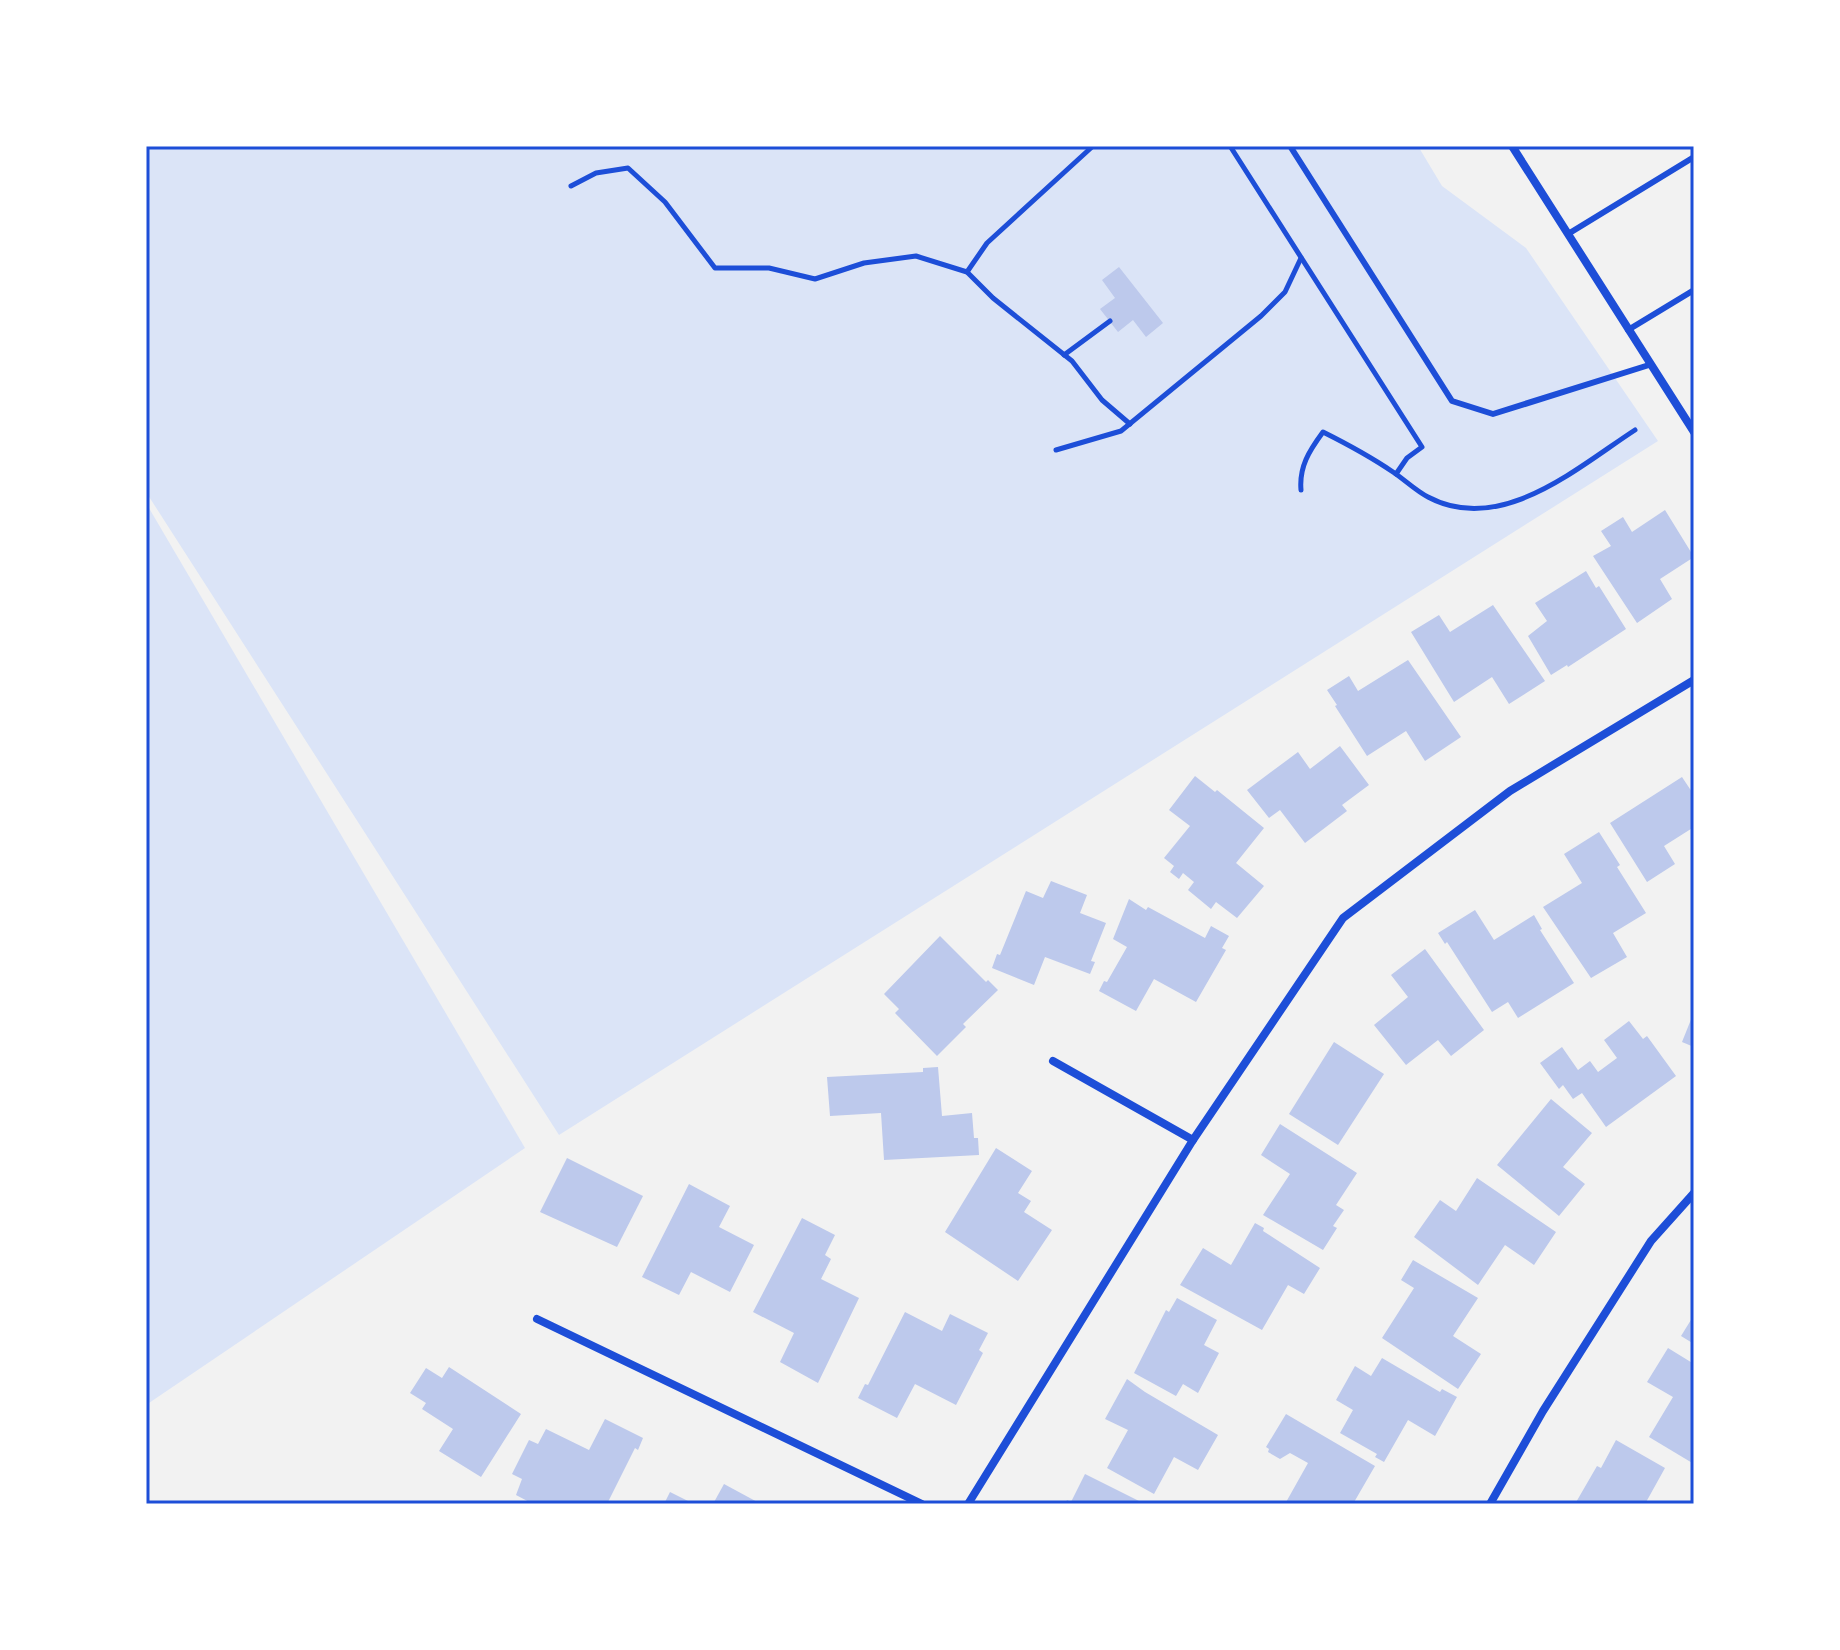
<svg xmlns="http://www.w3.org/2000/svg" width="1840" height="1650" font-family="'Varela Round',sans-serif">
	<rect width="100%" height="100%" fill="#f2f2f2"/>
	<g fill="#dbe4f7">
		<path d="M146,146h1272l24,40 84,62 132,193 -1099,694 -413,-643z"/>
		<path d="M146,503l379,645 -379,257z"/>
	</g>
	<g fill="#bdc9ec">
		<path d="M1119,267l44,56 -17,14 -13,-17 -15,12 -18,-23 15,-11 -13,-18z"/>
		<path d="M1665,510l29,47 -34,22 12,20 -35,24 -44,-67 18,-10 -10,-15 22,-14 9,15z"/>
		<path d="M1586,571l10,17 3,-2 27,43 -58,38 -1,-2 -16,10 -23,-39 19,-15 -12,-18z"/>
		<path d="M1493,605l52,76 -36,23 -17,-27 -38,25 -43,-70 28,-17 11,17z"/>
		<path d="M1408,660l53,77 -36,24 -19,-30 -39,25 -32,-50 2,-1 -10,-15 22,-14 9,15z"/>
		<path d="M1340,746l29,39 -27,20 5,6 -42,32 -25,-33 -11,8 -22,-28 51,-38 12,17z"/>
		<path d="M1195,776l20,16 2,-2 47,38 -28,35 28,23 -27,32 -21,-16 -5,7 -23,-19 6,-8 -11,-9 -4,6 -9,-7 4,-6 -10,-8 26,-32 -21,-16z"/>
		<path d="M1682,777l12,18v32l-30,19 11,18 -28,18 -37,-59z"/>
		<path d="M1599,832l21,33 -3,2 29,46 -33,20 14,24 -36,21 -48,-71 39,-24 -18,-29z"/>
		<path d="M1051,881l36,14 -7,18 26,10 -15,38 4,1 -5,12 -45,-17 -11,28 -42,-17 5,-14 3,1 26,-64 17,7z"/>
		<path d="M1129,899l17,11 2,-3 57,31 6,-12 18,10 -7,12 4,2 -30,52 -42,-23 -18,32 -37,-20 5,-10 3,1 20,-35 -14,-8z"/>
		<path d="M1475,910l19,30 40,-25 8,14 -2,1 34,53 -56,35 -10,-16 -16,10 -45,-70 -2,2 -7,-11z"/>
		<path d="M940,936l46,46 2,-2 10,10 -35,34 3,3 -29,29 -42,-43 4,-4 -15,-15z"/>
		<path d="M1425,949l59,81 -33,26 -13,-16 -32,25 -32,-40 34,-28 -17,-22z"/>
		<path d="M1694,1012v35l-12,-5z"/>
		<path d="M1629,1021l14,18 4,-3 29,40 -70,51 -24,-34 -9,6 -10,-14 -4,4 -19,-26 22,-16 16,23 12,-9 8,11 19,-14 -13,-18z"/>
		<path d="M1334,1042l50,32 -46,71 -49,-31z"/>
		<path d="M938,1067l4,49 30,-3 2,25h4l1,17 -95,5 -3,-47 -51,3 -3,-39 96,-5v-4z"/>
		<path d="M1551,1099l41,34 -29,34 22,17 -26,32 -62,-51z"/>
		<path d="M1280,1124l77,49 -21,32 8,5 -11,16 4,2 -14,22 -60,-35 27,-41 -29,-19z"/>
		<path d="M996,1148l36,23 -14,22 13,8 -7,11 28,18 -34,51 -73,-49z"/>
		<path d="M567,1158l76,38 -26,51 -77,-35z"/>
		<path d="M1477,1178l79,54 -22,33 -29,-20 -27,40 -64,-48 26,-37 16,11z"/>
		<path d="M689,1184l41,22 -11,21 35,18 -24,47 -39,-20 -12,23 -37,-18z"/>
		<path d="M802,1218l33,17 -10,20 6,4 -10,20 38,19 -41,85 -38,-21 14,-29 -41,-21z"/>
		<path d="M1255,1223l9,5 -1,3 57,37 -16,26 -16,-9 -26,45 -82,-45 23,-37 28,17z"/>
		<path d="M1413,1260l65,38 -25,38 28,18 -23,35 -76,-51 32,-50 -13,-8z"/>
		<path d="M1177,1298l40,22 -13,25 15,8 -21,40 -15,-9 -7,12 -42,-23 32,-63 3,2z"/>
		<path d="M905,1312l37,19 8,-17 38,19 -9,17 4,3 -27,52 -41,-21 -18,34 -39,-20 7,-14 3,1z"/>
		<path d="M1694,1315v29l-13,-8z"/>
		<path d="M1668,1348l26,16v100l-45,-27 24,-40 -26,-15z"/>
		<path d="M1382,1358l58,34 2,-3 15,8 -22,39 -27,-16 -24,42 -9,-5 2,-3 -37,-21 13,-23 -17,-10 19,-34 16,10z"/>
		<path d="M449,1367l72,47 -40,63 -42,-26 14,-22 -31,-20 4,-6 -16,-10 16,-25 16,10z"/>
		<path d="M1127,1379l18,13 73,43 -20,35 -24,-13 -20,37 -47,-26 21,-38 -23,-11z"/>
		<path d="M1286,1414l89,52 -22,38h-68l23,-41 -18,-10 -10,6 -12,-7 1,-3 -3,-2z"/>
		<path d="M605,1419l38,19 -5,12 -3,-2 -28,56h-40l-5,-2 -1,2h-28l-17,-9 6,-16 -10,-5 17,-34 9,4 8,-15 43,21z"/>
		<path d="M1616,1440l49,28 -20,36h-70l22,-38 4,2z"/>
		<path d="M1085,1474l60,30h-80l2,-4 4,2z"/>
		<path d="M724,1484l37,20h-48z"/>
		<path d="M670,1492l24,12h-30z"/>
	</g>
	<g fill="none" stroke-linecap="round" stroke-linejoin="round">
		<g stroke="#1d4ed8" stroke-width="5">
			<path d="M1230,146l192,301 -15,11 -11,16"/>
			<path d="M571,186l25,-13 32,-5 37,34 50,66h54l46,11 49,-16 52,-7 51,16 26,26 79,63 30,39 28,24"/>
			<path d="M967,272l20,-29 106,-97"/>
			<path d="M1064,355l46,-34"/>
			<path d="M1056,450l65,-19 140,-115 24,-24 16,-34"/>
			<path d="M1301,490c-2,-23 8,-39 22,-58 24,12 48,25 70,40 12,8 23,19 35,25 73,39 150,-30 207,-67"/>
		</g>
		<g stroke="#1d4ed8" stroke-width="6">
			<path d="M1290,146l162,255 41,13 156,-49"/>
			<path d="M1568,234l126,-77"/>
			<path d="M1628,330l66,-40"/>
		</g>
		<g stroke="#1d4ed8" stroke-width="8">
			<path d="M1512,146l182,286"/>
			<path d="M1053,1061l140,79"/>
			<path d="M537,1319l385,185"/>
			<path d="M968,1504l225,-364 150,-222 167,-127 184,-111"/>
			<path d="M1490,1504l53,-93 108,-170 43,-48"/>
		</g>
	</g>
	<rect width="1840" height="1650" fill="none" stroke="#ffffff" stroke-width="296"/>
	<rect x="148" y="148" width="1544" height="1354" fill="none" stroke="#1d4ed8" stroke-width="3"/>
</svg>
